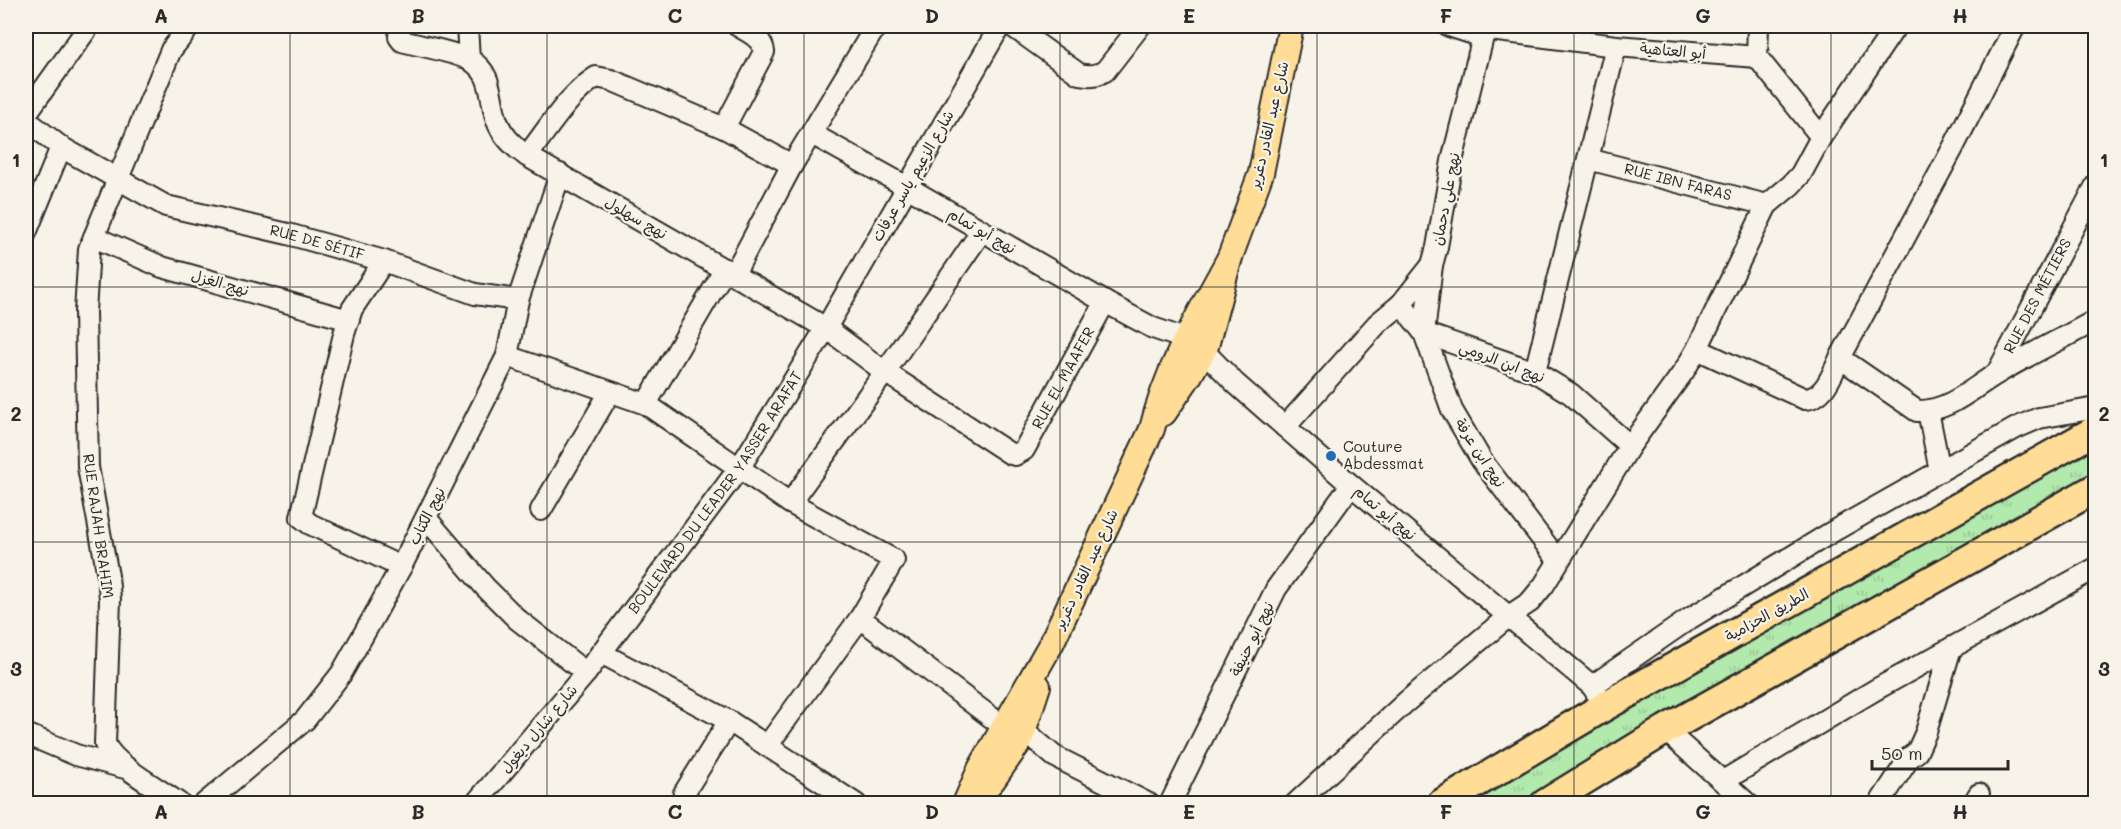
<svg xmlns="http://www.w3.org/2000/svg" width="2121" height="829" font-family="Mali,'Playpen Sans Arabic',sans-serif">
	<defs>
		<pattern id="grass-tufts" width="24" height="20" patternUnits="userSpaceOnUse" patternTransform="scale(1.5)"><rect width="24" height="20" fill="#b2e9ac"/><path d="M3 7l-1-3M5 7V3M7 7l1-3M15 17l-1-3M17 17v-4M19 17l1-3" fill="none" stroke="#99c894"/></pattern>
	</defs>
	<rect width="100%" height="100%" fill="#f7f3e8"/>
	<filter id="ink" filterUnits="userSpaceOnUse"><feTurbulence type="fractalNoise" baseFrequency=".0167" numOctaves="2"/><feDisplacementMap in="SourceGraphic" scale="12" xChannelSelector="R" yChannelSelector="G"/><feConvolveMatrix kernelMatrix="1 2 1 2 8 2 1 2 1" color-interpolation-filters="sRGB"/></filter>
	<g filter="url(#ink)">
		<path fill="url(#grass-tufts)" stroke="#6e8a6c" stroke-width="1.5" d="M2095,446v27l-471,266 -105,64 -53,1 146,-87z"/>
		<g fill="none" stroke-linecap="round" stroke-linejoin="round">
			<defs>
				<g id="minor">
					<path id="s1" d="M400,26l-1,11 3,4c18,5 54,11 68,19 24,14 19,38 27,61 6,16 17,26 30,35l299,172 59,44 124,81 6,2 9,-5 81,-148"/>
					<path d="M467,26l2,33"/>
					<path d="M1012,26l67,48c10,2 17,2 26,-3l35,-45"/>
					<path d="M1449,26l34,11"/>
					<path d="M1758,26l-1,31 64,80"/>
					<path d="M1482,29l134,17 141,11"/>
					<path d="M26,114l63,-88"/>
					<path id="s2" d="M26,120l35,27 105,59 122,28 96,27 91,33 43,6"/>
					<path d="M724,128l40,-76c-1,-14 -16,-20 -26,-26"/>
					<path d="M812,134l95,53 198,115 48,26 32,11 15,8 35,36 116,102 241,201 13,20"/>
					<path d="M527,156c21,-27 40,-60 69,-79l15,3 113,48 68,37"/>
					<path id="s3" d="M1588,159l179,46"/>
					<path d="M26,233l35,-86"/>
					<path d="M94,237l68,30 187,53"/>
					<path d="M384,261l-32,48 -8,25 -43,183 9,7 91,43"/>
					<path d="M734,274l58,-109 84,-139"/>
					<path d="M1401,304l23,29 28,77 30,51 76,99"/>
					<path d="M1424,333l111,39 36,22 59,52"/>
					<path d="M1424,333l8,-68"/>
					<path d="M1697,349l108,50c20,-1 27,-25 35,-41l77,53c32,1 55,-23 81,-38 32,-19 66,-35 98,-53"/>
					<path d="M507,356l139,48 144,99 95,-131 96,-140"/>
					<path d="M1840,358l113,-210 62,-122"/>
					<path d="M1535,372l81,-326"/>
					<path id="s4" d="M1997,373l99,-188"/>
					<path d="M646,404l79,-135"/>
					<path d="M1928,411l12,60"/>
					<path d="M1285,427l92,-103 24,-20 31,-39 5,-18 15,-86 31,-124v-11"/>
					<path d="M541,510l69,-118"/>
					<path d="M426,518l59,69 32,32 69,54"/>
					<path d="M860,618l144,109h10l11,4 29,25 95,48"/>
					<path d="M601,653l128,68 127,83"/>
					<path d="M1592,686l97,-67 148,-90 179,-101 23,-10 57,-10"/>
					<path d="M1665,730l83,74"/>
					<path d="M26,734l50,21 49,13"/>
					<path d="M767,746l93,-128 34,-58 -104,-57"/>
					<path d="M1723,781l152,-91 221,-122"/>
					<path d="M180,804c-20,-15 -65,-38 -75,-60l5,-145 -2,-23 -20,-109 -3,-155 4,-63 82,-199 19,-24"/>
					<path d="M204,804l101,-84 36,-46 33,-58 27,-49 106,-211 11,-56 42,-126"/>
					<path id="s5" d="M475,804l111,-131 154,-206 86,-139 174,-302"/>
					<path d="M682,804l2,-11 45,-72"/>
					<path d="M1170,804l106,-215 75,-104"/>
					<path d="M1295,804l111,-102 103,-86 21,-14 14,-17 86,-139 54,-75 13,-22 70,-144 24,-20 10,-11 20,-37 75,-111"/>
					<path d="M1879,804l31,-47 7,-5 9,-20 25,-84"/>
					<path d="M1973,804l6,-10"/>
				</g>
				<g id="major">
					<path d="M1164,413l26,-38 16,-29 24,-89 31,-84 30,-147"/>
					<path d="M972,803l21,-23 27,-39 18,-55"/>
					<path d="M965,804l15,-35 71,-125 101,-215c15,-62 48,-116 78,-172"/>
				</g>
				<g id="highway">
					<path d="M1441,804l164,-98 491,-276"/>
					<path d="M1545,804l120,-74 431,-242"/>
				</g>
			</defs>
			<use href="#minor" stroke="#2b2b2b" stroke-width="24"/>
			<use href="#major" stroke="#2b2b2b" stroke-width="28"/>
			<use href="#highway" stroke="#2b2b2b" stroke-width="33"/>
			<use href="#minor" stroke="#f7f3e8" stroke-width="20"/>
			<use href="#major" stroke="#ffdd96" stroke-width="24"/>
			<use href="#highway" stroke="#ffdd96" stroke-width="28"/>
		</g>
	</g>
	<path fill="none" stroke="#2b2b2b" stroke-width="1.5" stroke-opacity="0.55" d="M290,26v778M547,26v778M804,26v778M1060,26v778M1317,26v778M1574,26v778M1831,26v778M26,287h2070M26,542h2070"/>
	<circle fill="#1f6fb2" stroke="#f7f3e8" stroke-width="2" cx="1331" cy="456" r="6"/>
	<g text-anchor="middle" stroke-width="4.5" stroke-linejoin="round" paint-order="stroke">
		<g font-size="15" fill="#2b2b2b" stroke="#f7f3e8">
			<text transform="translate(1673 51) rotate(5)" y="5">أبو العتاهية</text>
			<text transform="translate(1269 125) rotate(-77)" y="5">شارع عبد القادر دغرير</text>
			<text transform="translate(913 176) rotate(-60)" y="5">شارع الزعيم ياسر عرفات</text>
			<text dy="5" stroke="none"><textPath href="#s3" startOffset="93">RUE IBN FARAS</textPath></text>
			<text transform="translate(1446 199) rotate(-79)" y="5">نهج علي دحمان</text>
			<text transform="translate(636 218) rotate(30)" y="5">نهج سهلول</text>
			<text transform="translate(982 231) rotate(30)" y="5">نهج أبو تمام</text>
			<text dy="5" stroke="none"><textPath href="#s2" startOffset="320">RUE DE SÉTIF</textPath></text>
			<text transform="translate(220 283) rotate(16)" y="5">نهج الغزل</text>
			<text dy="5" stroke="none"><textPath href="#s4" startOffset="87">RUE DES MÉTIERS</textPath></text>
			<text transform="translate(1502 362) rotate(21)" y="5">نهج ابن الرومي</text>
			<text dy="5" stroke="none"><textPath href="#s1" startOffset="868">RUE EL MAAFER</textPath></text>
			<text transform="translate(1480 453) rotate(57)" y="5">نهج ابن عرفة</text>
			<text dy="5" stroke="none"><textPath href="#s5" startOffset="394">BOULEVARD DU LEADER YASSER ARAFAT</textPath></text>
			<text transform="translate(1385 513) rotate(40)" y="5">نهج أبو تمام</text>
			<text transform="translate(427 516) rotate(-63)" y="5">نهج الكتاب</text>
			<text transform="translate(98 526) rotate(82)" y="5">RUE RAJAH BRAHIM</text>
			<text transform="translate(1086 569) rotate(-65)" y="5">شارع عبد القادر دغرير</text>
			<text transform="translate(1767 615) rotate(-29)" y="5">الطريق الحزامية</text>
			<text transform="translate(1252 639) rotate(-64)" y="5">نهج أبو حنيفة</text>
			<text transform="translate(539 729) rotate(-50)" y="5">شارع شارل ديغول</text>
		</g>
		<g font-size="15" fill="#2b2b2b" stroke="#f7f3e8" text-anchor="start">
			<text x="1343" y="452">Couture<tspan x="1343" dy="17">Abdessmat</tspan></text>
		</g>
	</g>
	<rect width="2121" height="829" fill="none" stroke="#f7f3e8" stroke-width="66"/>
	<path d="M1872 760v9h136v-9" fill="none" stroke="#2b2b2b" stroke-width="3"/>
	<text x="1881" y="760" font-size="18" fill="#2b2b2b" stroke="#f7f3e8" stroke-width="4.5" paint-order="stroke">50 m</text>
	<rect x="33" y="33" width="2055" height="763" fill="none" stroke="#2b2b2b" stroke-width="2"/>
	<g font-size="20" text-anchor="middle" font-weight="bold" fill="#2b2b2b">
		<text x="161" y="23">A</text>
		<text x="418" y="23">B</text>
		<text x="675" y="23">C</text>
		<text x="932" y="23">D</text>
		<text x="1189" y="23">E</text>
		<text x="1446" y="23">F</text>
		<text x="1703" y="23">G</text>
		<text x="1960" y="23">H</text>
		<text x="16" y="167">1</text>
		<text x="2104" y="167">1</text>
		<text x="16" y="421">2</text>
		<text x="2104" y="421">2</text>
		<text x="16" y="676">3</text>
		<text x="2104" y="676">3</text>
		<text x="161" y="819">A</text>
		<text x="418" y="819">B</text>
		<text x="675" y="819">C</text>
		<text x="932" y="819">D</text>
		<text x="1189" y="819">E</text>
		<text x="1446" y="819">F</text>
		<text x="1703" y="819">G</text>
		<text x="1960" y="819">H</text>
	</g>
</svg>
